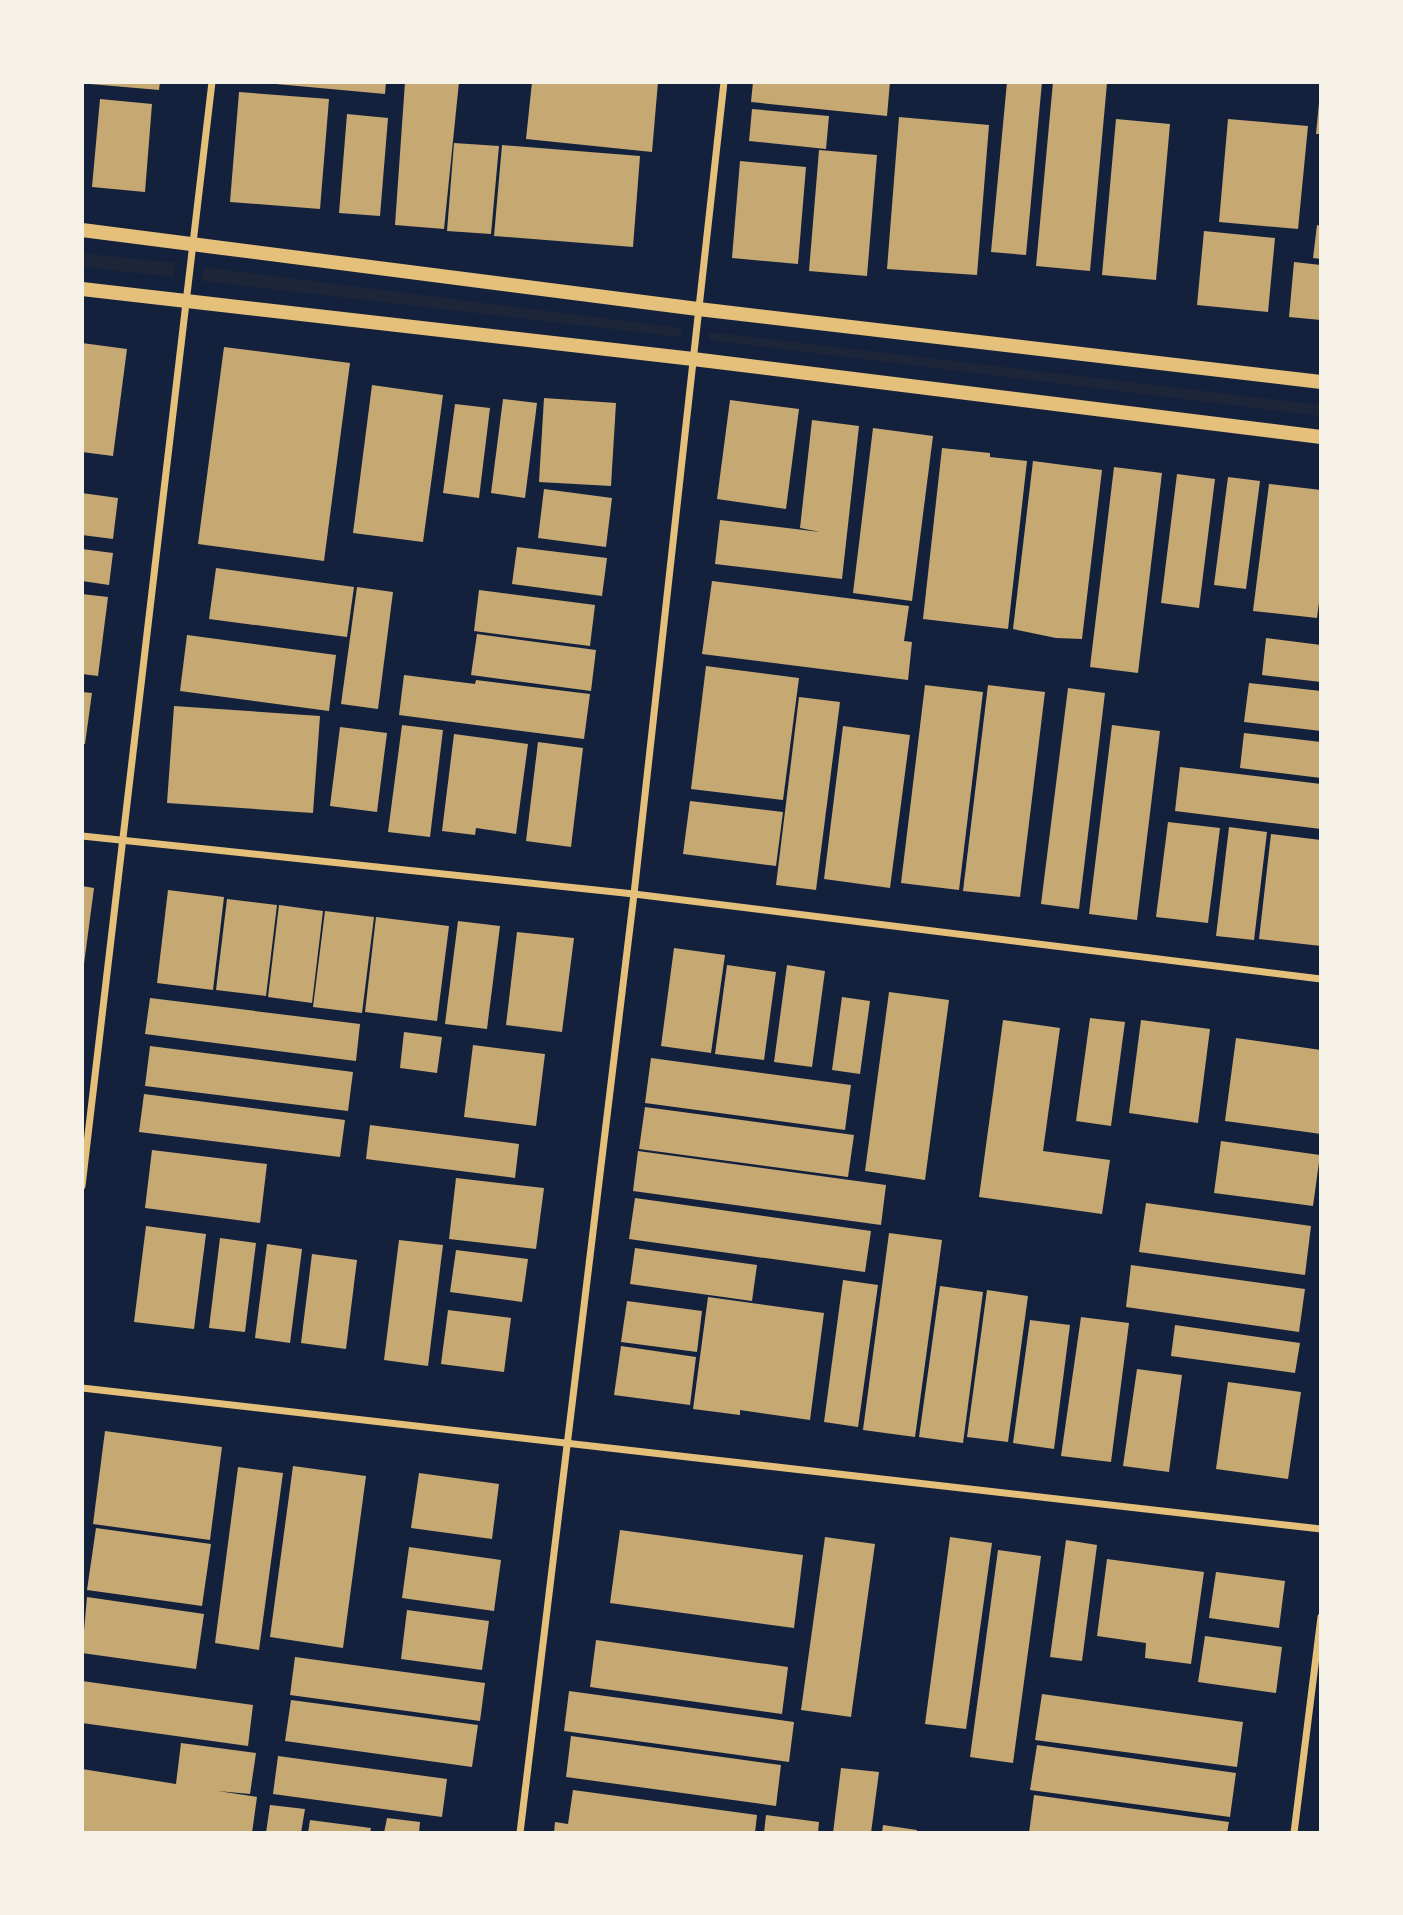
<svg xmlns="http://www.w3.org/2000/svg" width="1403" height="1915" font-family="'DejaVu Sans',sans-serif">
	<rect width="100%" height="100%" fill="#14213d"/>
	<g fill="#1d2539">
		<path d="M82,253l93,10 -1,14 -92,-10z"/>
		<path d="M203,267l478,61v9l-479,-56z"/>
		<path d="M709,332l612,73v11l-611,-76z"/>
	</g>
	<g fill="#c6a872">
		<path d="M90,82h70l-1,8 -69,-6z"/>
		<path d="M276,82h110l-1,12 -109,-10z"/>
		<path d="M405,82h54l-15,147 -49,-4z"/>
		<path d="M532,82h126l-6,70 -126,-13z"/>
		<path d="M753,82h137l-3,34 -136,-14z"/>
		<path d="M1007,82h35l-16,173 -35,-3z"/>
		<path d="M1053,82l54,1 -17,188 -54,-5z"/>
		<path d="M239,92l90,7 -9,110 -90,-7z"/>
		<path d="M100,99l52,5 -7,88 -53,-5z"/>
		<path d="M1319,103h2v31h-5z"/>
		<path d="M752,109l77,7 -3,33 -77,-8z"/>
		<path d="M347,114l41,4 -8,98 -41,-3z"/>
		<path d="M899,117l90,8 -12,150 -90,-6z"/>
		<path d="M1116,119l54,5 -14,156 -54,-5z"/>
		<path d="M1228,119l80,7 -10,103 -79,-7z"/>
		<path d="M454,143l45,3 -8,88 -44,-3z"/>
		<path d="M502,145l138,11 -7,91 -139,-11z"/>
		<path d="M819,150l58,5 -10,121 -58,-5z"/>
		<path d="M740,161l66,6 -8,97 -66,-6z"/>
		<path d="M1317,225l4,1v33l-8,-1z"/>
		<path d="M1204,231l71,7 -7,74 -71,-7z"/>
		<path d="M1294,262l27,3v55l-32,-3z"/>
		<path d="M82,343l45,6 -14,107 -31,-4z"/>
		<path d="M224,347l126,16 -26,198 -126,-17z"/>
		<path d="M372,385l71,10 -20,147 -70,-9z"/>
		<path d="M544,398l72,5 -5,83 -72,-4z"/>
		<path d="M503,399l34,4 -12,95 -34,-5z"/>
		<path d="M730,400l69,9 -13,100 -69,-10z"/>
		<path d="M455,404l35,4 -11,90 -36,-5z"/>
		<path d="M812,420l47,6 -17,153 -127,-15 5,-44 100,12 -20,-4z"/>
		<path d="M873,428l60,8 -21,165 -59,-8z"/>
		<path d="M942,448l48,5v4l37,4 -19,168 -85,-10z"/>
		<path d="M1033,461l69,9 -20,169 -26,-1 -43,-9z"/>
		<path d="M1114,467l48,6 -24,200 -48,-6z"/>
		<path d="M1177,474l38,5 -16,129 -38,-5z"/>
		<path d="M1228,477l32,4 -14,108 -32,-4z"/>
		<path d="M1269,484l52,6v97l-4,31 -64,-7z"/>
		<path d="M544,489l68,9 -6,49 -68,-9z"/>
		<path d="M82,493l36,5 -5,41 -31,-4z"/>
		<path d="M517,547l90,11 -5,38 -90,-12z"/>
		<path d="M82,549l31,4 -4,32 -27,-4z"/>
		<path d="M216,568l138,19 -7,50 -138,-18z"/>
		<path d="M712,581l197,25 -5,35 8,1 -4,38 -206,-26z"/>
		<path d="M357,587l36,5 -15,117 -37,-5z"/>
		<path d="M479,590l116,15 -5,41 -116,-15z"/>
		<path d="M82,594l26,3 -10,79 -16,-2z"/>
		<path d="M477,634l119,16 -5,41 -120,-16z"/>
		<path d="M187,635l149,20 -7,56 -149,-20z"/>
		<path d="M1266,638l55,7v37l-59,-7z"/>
		<path d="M706,666l93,12 -16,122 -92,-11z"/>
		<path d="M404,675l71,9 1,-4 114,14 -6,45 -185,-24z"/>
		<path d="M1249,683l72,8v40l-77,-9z"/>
		<path d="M925,685l58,7 -24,198 -58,-7z"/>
		<path d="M988,685l57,7 -25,205 -57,-6z"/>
		<path d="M1068,688l37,5 -26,216 -38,-5z"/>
		<path d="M82,692l10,1 -7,51h-3z"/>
		<path d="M799,697l41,5 -24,188 -40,-5z"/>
		<path d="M174,706l146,10 -7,97 -146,-10z"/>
		<path d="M402,725l41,5 -13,107 -42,-5z"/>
		<path d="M1112,725l48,6 -23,189 -48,-6z"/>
		<path d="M843,726l67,9 -20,153 -66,-9z"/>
		<path d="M340,727l47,6 -10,79 -47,-6z"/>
		<path d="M1244,733l77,9v36l-81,-10z"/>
		<path d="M454,734l74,10 -12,90 -40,-6 -1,7 -33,-4z"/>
		<path d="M538,742l45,6 -12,99 -45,-6z"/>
		<path d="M1180,767l141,17v45l-146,-18z"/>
		<path d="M690,801l93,11 -7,54 -93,-12z"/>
		<path d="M1168,822l52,6 -12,95 -52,-6z"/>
		<path d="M1229,827l38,5 -13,108 -38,-4z"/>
		<path d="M1271,834l50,6v106l-62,-7z"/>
		<path d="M82,886l12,2 -10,76h-2z"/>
		<path d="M168,890l56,7 -11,93 -56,-7z"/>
		<path d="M227,899l50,6 -11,91 -50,-6z"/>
		<path d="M279,905l44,6 -11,92 -44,-6z"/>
		<path d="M325,911l49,6 -12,96 -49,-6z"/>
		<path d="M376,917l73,9 -12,95 -72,-9z"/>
		<path d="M458,921l42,5 -13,103 -42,-5z"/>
		<path d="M517,932l57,6 -12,94 -56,-7z"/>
		<path d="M674,948l51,7 -14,98 -50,-7z"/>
		<path d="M727,965l49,7 -12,88 -49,-6z"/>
		<path d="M787,965l38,6 -13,96 -38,-5z"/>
		<path d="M889,992l60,8 -24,180 -60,-9z"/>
		<path d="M842,997l28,4 -10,73 -28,-4z"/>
		<path d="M150,998l210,26 -4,37 -211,-27z"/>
		<path d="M1090,1018l35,4 -14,104 -35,-5z"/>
		<path d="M1003,1020l57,8 -17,123 67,9 -8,54 -123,-17z"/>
		<path d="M1141,1020l69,9 -12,94 -69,-10z"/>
		<path d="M404,1032l38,5 -5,36 -37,-5z"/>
		<path d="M1236,1038l85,12v84l-96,-13z"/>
		<path d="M473,1045l72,9 -9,72 -72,-9z"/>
		<path d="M150,1046l203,26 -5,39 -203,-25z"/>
		<path d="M651,1058l200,27 -6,45 -200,-27z"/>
		<path d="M144,1094l201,26 -5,37 -201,-25z"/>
		<path d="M645,1107l209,28 -6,42 -209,-28z"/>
		<path d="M370,1125l149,19 -4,34 -149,-19z"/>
		<path d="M1221,1141l99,14 -7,51 -99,-13z"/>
		<path d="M152,1150l115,14 -7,59 -115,-15z"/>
		<path d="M638,1151l248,34 -5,40 -248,-34z"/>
		<path d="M456,1178l88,10 -8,61 -87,-10z"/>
		<path d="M635,1198l236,33 -6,41 -236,-33z"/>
		<path d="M1146,1203l165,23 -6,49 -166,-23z"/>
		<path d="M146,1226l60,8 -12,95 -60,-7z"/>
		<path d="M889,1233l53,7 -27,197 -52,-7z"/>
		<path d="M220,1238l36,5 -11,89 -36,-4z"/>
		<path d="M399,1240l44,5 -15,121 -44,-6z"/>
		<path d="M267,1244l35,5 -12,94 -35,-5z"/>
		<path d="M635,1248l122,17 -5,36 -122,-17z"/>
		<path d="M456,1250l72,9 -6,43 -72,-10z"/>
		<path d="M312,1254l45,6 -11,89 -45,-6z"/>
		<path d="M1131,1265l174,24 -6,43 -173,-25z"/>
		<path d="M843,1280l35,5 -20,142 -34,-5z"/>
		<path d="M940,1286l43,6 -20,151 -44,-6z"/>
		<path d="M987,1290l41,6 -20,146 -41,-5z"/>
		<path d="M708,1297l116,16 -14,107 -70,-10v5l-47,-6z"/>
		<path d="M627,1301l75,10 -5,41 -76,-10z"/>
		<path d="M448,1310l63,8 -7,54 -63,-8z"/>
		<path d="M1081,1317l48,6 -18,139 -50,-6z"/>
		<path d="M1030,1320l40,5 -16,124 -41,-6z"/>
		<path d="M1175,1325l125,18 -5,30 -124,-17z"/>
		<path d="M621,1346l75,11 -6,48 -76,-10z"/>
		<path d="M1137,1369l45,6 -13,97 -46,-6z"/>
		<path d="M1228,1382l73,10 -13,87 -72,-10z"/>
		<path d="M105,1431l117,16 -12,93 -117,-16z"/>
		<path d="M293,1466l73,10 -23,172 -73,-11z"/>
		<path d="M238,1467l45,6 -24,177 -44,-7z"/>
		<path d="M419,1473l80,11 -7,55 -81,-11z"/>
		<path d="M96,1528l115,16 -9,62 -115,-16z"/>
		<path d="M620,1530l183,25 -9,73 -184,-25z"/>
		<path d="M825,1537l50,7 -24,173 -50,-7z"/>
		<path d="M950,1537l42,6 -26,186 -41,-5z"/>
		<path d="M1066,1540l31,5 -15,116 -32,-4z"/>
		<path d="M409,1547l92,13 -7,51 -92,-13z"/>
		<path d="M998,1550l43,6 -28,207 -43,-6z"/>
		<path d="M1107,1559l97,13 -13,92 -46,-6 1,-15 -49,-7z"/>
		<path d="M1216,1572l69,9 -6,47 -70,-10z"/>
		<path d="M87,1597l117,17 -8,55 -114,-16z"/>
		<path d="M407,1610l82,11 -7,49 -81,-11z"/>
		<path d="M1205,1636l77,11 -6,46 -78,-11z"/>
		<path d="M596,1640l192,27 -6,47 -192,-27z"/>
		<path d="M295,1657l190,26 -5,38 -190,-26z"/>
		<path d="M82,1681l171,24 -5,41 -166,-23z"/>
		<path d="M569,1691l225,31 -5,40 -225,-31z"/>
		<path d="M1042,1694l201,28 -6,45 -202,-27z"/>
		<path d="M291,1700l187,25 -6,42 -187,-26z"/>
		<path d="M571,1736l210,29 -5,41 -210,-29z"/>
		<path d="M181,1743l75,10 -6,41 -32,-3 39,6 -5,36h-170v-64l94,15z"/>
		<path d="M1037,1745l199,28 -6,44 -200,-27z"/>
		<path d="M278,1756l169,23 -5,38 -169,-23z"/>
		<path d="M841,1768l38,4 -8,61h-38z"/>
		<path d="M573,1790l184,25 -2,18h-201l1,-11 13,2z"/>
		<path d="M1034,1795l195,27 -2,11h-198z"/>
		<path d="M270,1805l35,4 -4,24h-35z"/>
		<path d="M766,1815l53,7 -1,11h-54z"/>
		<path d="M387,1818l33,4 -1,11h-35z"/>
		<path d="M310,1820l61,8 -1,5h-62z"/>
		<path d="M883,1825l34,5 -1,3h-34z"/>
	</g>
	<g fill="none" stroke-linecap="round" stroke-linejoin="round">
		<g stroke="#e5c07b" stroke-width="7">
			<path d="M82,836l552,58 687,85"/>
			<path d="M82,1186l130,-1104"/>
			<path d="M82,1388l1239,141"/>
			<path d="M520,1833l114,-939 90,-812"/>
			<path d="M1294,1833l27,-216"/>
		</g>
		<g stroke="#e5c07b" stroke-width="14">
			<path d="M82,230l616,79 623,73"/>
			<path d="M82,289l611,70 628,78"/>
		</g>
	</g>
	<rect width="1403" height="1915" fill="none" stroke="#f6f1e7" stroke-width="168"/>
</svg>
